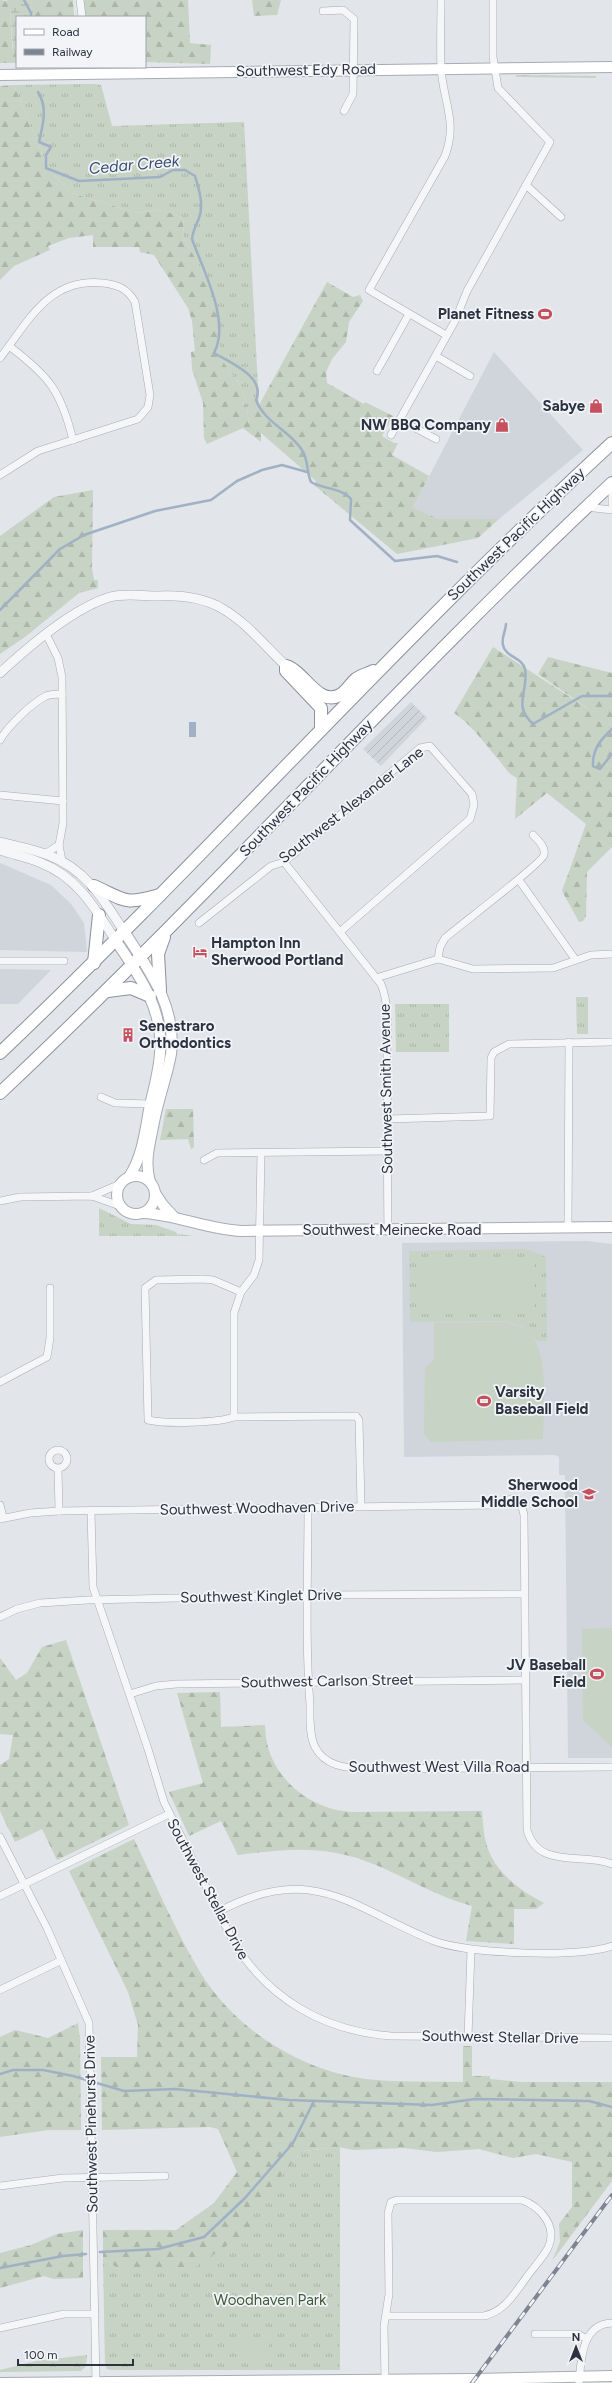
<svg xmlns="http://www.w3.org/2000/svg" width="612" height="2383" font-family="Figtree,sans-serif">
	<defs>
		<pattern id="industrial-furrows" width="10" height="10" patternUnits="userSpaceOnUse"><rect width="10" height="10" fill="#d0d4db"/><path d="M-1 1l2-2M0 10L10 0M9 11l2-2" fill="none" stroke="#b3b6bd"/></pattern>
		<pattern id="grass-tufts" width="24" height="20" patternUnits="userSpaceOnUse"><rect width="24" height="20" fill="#c7d3c4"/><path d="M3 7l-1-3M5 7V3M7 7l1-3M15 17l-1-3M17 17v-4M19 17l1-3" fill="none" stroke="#abb6a9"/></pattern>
		<pattern id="forest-firs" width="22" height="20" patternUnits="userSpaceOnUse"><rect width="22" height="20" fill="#c7d3c4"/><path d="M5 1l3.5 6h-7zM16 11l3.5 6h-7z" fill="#abb6a9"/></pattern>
		<pattern id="wetland-marsh" width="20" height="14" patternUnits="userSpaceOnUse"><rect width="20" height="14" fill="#c7d3c4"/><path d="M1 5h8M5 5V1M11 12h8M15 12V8" fill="none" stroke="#abb6a9"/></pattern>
	</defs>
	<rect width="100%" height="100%" fill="#e2e5e9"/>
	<g fill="#d0d4db">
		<path d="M494,352l89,98 -84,69h-61l-25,-12z"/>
		<path d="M0,863l51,22 20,19 13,19 3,29 -87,-2z"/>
		<path d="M0,969l51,1 -33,34h-18z"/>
		<path d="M588,1241l24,3v514h-44l-3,-283h-6v-18l-4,-2 -151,2 -2,-214z"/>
	</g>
	<path fill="url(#industrial-furrows)" d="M411,702l16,16 -46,48 -18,-17z"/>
	<g fill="url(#grass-tufts)">
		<path d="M93,84l8,1 11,41 132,-4 15,284 -10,17 -3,-22 -7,-17 -20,-28 1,-37 -14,-41 -22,-40 -1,-20 -20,-8 -27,3 -65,-20 -23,-25 -34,-83z"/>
		<path d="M576,997h12v37h-11z"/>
		<path d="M395,1004h54v48h-53z"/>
		<path d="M99,1208l32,16 25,1 20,7 1,2 17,2h-95z"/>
		<path d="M526,1249l20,8 1,84h-10l-14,-14 -17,-6 -96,1 -1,-71z"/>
		<path d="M340,2147v223h-229l-4,-1 -2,-5 -2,-106 17,12h71l112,-119z"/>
		<path d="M87,2355l-1,11 -5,5 -81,1v-2l36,-9z"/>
	</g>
	<g fill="url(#forest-firs)">
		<path d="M0,0l8,1 2,7 2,38 1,5 4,2v10h-17z"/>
		<path d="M31,0h42l1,17h-40z"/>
		<path d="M83,0h105l2,43 21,2 -1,19 -65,-2v-45h-62z"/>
		<path d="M252,0h29l-4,15 -23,1z"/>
		<path d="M14,85l34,83 23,25 65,20 27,-3 20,8 1,20 22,40 14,41 -1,37 20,28 7,17 3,22 78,-141 26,15 7,-2 3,6 -14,21 -3,20 -14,17 -6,13 1,11 37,21 1,-2 28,14 -11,20 12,7h4l-6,12 37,21 -16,31 25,12h61l-21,19 -81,16 -83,-69 2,-4 -55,-48v9l-18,-14 -36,16 -3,-6 -1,-35 -11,-34 -1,-17 4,-1 -3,-30 -4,-13 -34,-53 -14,-3 -1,-5h-46v-12l-24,3 -21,8 2,4 -36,16 -14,14v-194z"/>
		<path d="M93,490l-1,78 2,12h4v8l-19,5 -54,44 -25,17v-118l54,-39z"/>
		<path d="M493,647l100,65 -55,-38 10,-17 64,16v174l-25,25 -1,44 -3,5 -4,1 -17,-31 24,-67 -39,-31 -32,26 2,-41c-10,-4 -11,-10 -19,-19 -13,-15 -27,-35 -44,-46z"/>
		<path d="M166,1109h27l1,38 -3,2 -3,-10 -28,1z"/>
		<path d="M66,1640l63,185 -72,35 -15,-31 -27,13 -15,-31v-46l9,-6 4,-24 -13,-1v-76l16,22 11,-7 15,-26z"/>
		<path d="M220,1692l1,35 44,-2c0,48 41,84 86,87l131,-1c1,10 1,21 4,31 6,28 34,49 58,61l-8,6h-22v35l-48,-3 6,-35c-34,-9 -63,-27 -96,-41 -47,-20 -88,-17 -138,-10l-17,-34 -32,15 -20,-44 34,-9 -26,-90z"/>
		<path d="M134,1839c21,44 41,91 66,133 35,57 99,98 166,107 32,4 65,2 97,3v-36h9v30h18v3l31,3h91v99l-60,80 8,-19 -1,-18 13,-17v-45l-36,-8 -23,4 -34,-9 -42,3 -33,-4 -50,2 -15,-3 -36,4 -56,62 4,16 -60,41h-71l-17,-12v-28h73l38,-27 23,-31 -19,-43 -8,-2 -108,3 -1,-73h36l1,-32 -10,-33 -59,-121z"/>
		<path d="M78,2023l2,17 1,90h-33l-48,7v-100l15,-7 33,8z"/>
		<path d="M83,2230v48l-29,1 -10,-3 -44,12v-35l31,-8 26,-11z"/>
	</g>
	<g fill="url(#wetland-marsh)">
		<path d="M7,0h24l3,17h-17v36l-4,-2 -3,-43z"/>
		<path d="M516,75l80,1v2l-80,-1z"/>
	</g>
	<g fill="#c7d3c4">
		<rect x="418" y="1258" width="116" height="56"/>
		<path d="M506,1322c9,3 18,5 24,12 20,20 13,79 13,105l-112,3 -7,-8 1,-66 9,-9v-36z"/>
		<path d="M612,1628v119l-29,-27 -1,-91z"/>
		<path d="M236,2341h33v21h-32z"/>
	</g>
	<rect fill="#a0b1c6" x="189" y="722" width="7" height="15"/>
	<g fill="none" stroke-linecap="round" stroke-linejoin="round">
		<g stroke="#a0b1c6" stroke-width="2.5">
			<path d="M24,0l7,13v4"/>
			<path d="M38,92c10,16 5,32 1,50l12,5 -5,8v13l33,13 81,-4 13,-7h12l10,6c4,13 9,29 4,42 -3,8 -6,12 -7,21 11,31 39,83 22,114 17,10 52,24 42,47 9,23 33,30 46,50 7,11 4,21 9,32 12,7 31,6 40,17l-1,21 45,41 42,-5 20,6"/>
			<path d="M0,610l60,-61 24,-14 71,-24 56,-11 26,-19 25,-11 20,-5 25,7"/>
			<path d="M506,624c0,7 -5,13 -3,21 2,12 19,12 22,24 4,23 -13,36 8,55l49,-28h30"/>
			<path d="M612,729c-11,10 -20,21 -19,37l7,3 12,-15"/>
			<path d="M0,2074l13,-4h30l30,6 51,15 51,-2 114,11 143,5 43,-6 114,2 23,6"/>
			<path d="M100,2252l58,-3 46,-12 41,-39 48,-55 21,-42"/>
			<path d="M0,2268l63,-12 23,-2"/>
		</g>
		<defs>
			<g id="minor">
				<path d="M80,0l2,17"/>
				<path d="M441,0c0,23 -1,46 0,68 2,33 17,54 4,88l-76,134 77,45"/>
				<path d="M323,11l20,-1 11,9 -1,75 -9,17"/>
				<path d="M526,185l35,32"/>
				<path d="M9,346c40,30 52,45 64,94"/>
				<path d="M436,356l34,20"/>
				<path d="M0,358c28,-36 49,-81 103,-75 15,2 24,5 32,19l15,93 -2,12 -10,12 -100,32 -38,24"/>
				<path d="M377,371l32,-57"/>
				<path d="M400,420l36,19"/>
				<path d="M391,435l64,-114 12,-30 83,-149 -52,-54 -5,-31v-57"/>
				<path d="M612,488v16"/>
				<path d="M586,507l26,3"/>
				<path d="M46,634l12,24 4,19 1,146 -4,22 3,16"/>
				<path d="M0,740c8,-14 32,-37 46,-44 5,-2 11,-2 16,-2"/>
				<path d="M0,795l63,6"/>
				<path d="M45,854l14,-9"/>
				<path d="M284,862l97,122c9,22 6,49 6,73 1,58 0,116 1,174"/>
				<path d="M519,880l56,79"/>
				<path d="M199,923l72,-57 13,-4 136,-114 10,-2 42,48 2,11 -4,14 -129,112"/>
				<path d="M438,959l2,-12 5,-9c14,-12 97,-75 99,-83 2,-8 -6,-15 -11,-20"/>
				<path d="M0,961h64"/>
				<path d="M376,978l62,-19 35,10 80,-1 38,-13 21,-1"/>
				<path d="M101,1097l14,6 35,1"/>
				<path d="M388,1119l102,-3 1,-58 3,-6 15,-8 103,-2"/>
				<path d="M204,1160l13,-7 171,-2"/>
				<path d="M92,1196l28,-12"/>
				<path d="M0,1201l20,-4 72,-1 28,10"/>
				<path d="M568,1228l1,-186"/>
				<path d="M241,1292l-28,-12 -10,-1 -47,1 -11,8 3,132c17,4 70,3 86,-3l122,-1 3,4 2,86"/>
				<path d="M0,1382l47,-25 3,-19v-50"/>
				<path d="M234,1417v-104l7,-21 13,-17 5,-15 2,-107"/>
				<circle cx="58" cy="1459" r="9"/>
				<path d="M58,1469l1,42"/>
				<path d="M0,1505l3,12"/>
				<path d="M308,1507c0,66 -3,132 2,198 0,12 -1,30 5,42 10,19 30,21 50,22l247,-2"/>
				<path d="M91,1511l2,76 55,162 16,53 69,139c35,58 91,90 158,95l221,2"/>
				<path d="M0,1519l30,-6 29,-2 435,-6 20,-7 7,5 3,12 3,315c11,40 56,22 85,34"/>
				<path d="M0,1617l17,-8 23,-6 48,-3 231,-5 205,-1"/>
				<path d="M130,1694l26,-8 20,-2 349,-4"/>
				<path d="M0,1837l47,91 42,95 7,360"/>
				<path d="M0,1896l169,-82"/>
				<path d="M218,1912c95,-51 132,-5 216,29 35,13 143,17 178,5"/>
				<path d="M0,1990l60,-29"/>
				<path d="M468,2037l3,-87"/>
				<path d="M0,2186l63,-8 102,-2"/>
				<path d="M0,2328l64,-14h31"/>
				<path d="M535,2334h43l9,5"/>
				<path d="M385,2380l-1,-54 5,-32 -1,-81 3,-11 6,-2h125c19,7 36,27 26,48 -6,11 -15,20 -22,30 -12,16 -21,33 -42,38h-98"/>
				<path d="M579,2383c2,-22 2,-59 33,-60"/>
			</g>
			<g id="tertiary">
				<path d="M0,673c28,-26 73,-65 110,-76 15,-4 32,-1 48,-1 23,-1 45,1 65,13 24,14 43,38 63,57"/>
				<path d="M0,842c16,4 33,7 48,13 38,14 56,45 77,78"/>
				<path d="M0,850c14,5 28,7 41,13 37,14 55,47 75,78"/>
			</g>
			<g id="secondary">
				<path d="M0,75l612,-8"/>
				<path d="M125,933c24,37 52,74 46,121 -4,23 -13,45 -17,68 -4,21 -10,39 -4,60"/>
				<path d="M116,941c23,34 48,69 44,112 -1,19 -7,38 -11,57 -4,23 -7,47 -20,67"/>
				<circle cx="136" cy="1195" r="19"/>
				<path d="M155,1193l8,12 11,12"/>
				<path d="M144,1213c33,2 63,16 97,18l371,-4"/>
				<path d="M0,2383l475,-4 137,-3"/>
			</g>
			<g id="trunk">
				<path d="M321,729v-21l-35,-37v-5c18,5 32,41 54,29 7,-4 10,-11 16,-16 4,-3 11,-5 17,-8"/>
				<path d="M94,886c33,15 29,19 66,9"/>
				<path d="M94,963l5,-48"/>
				<path d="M160,990l-2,-36 6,-17"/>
				<path d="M108,991l23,-3 19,8"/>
				<path d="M0,1053c209,-199 400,-415 612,-610"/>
				<path d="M0,1093c210,-197 402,-413 612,-610"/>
			</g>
		</defs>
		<use href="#minor" stroke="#a7acb3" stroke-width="8"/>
		<use href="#tertiary" stroke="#a7acb3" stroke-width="10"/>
		<use href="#secondary" stroke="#a7acb3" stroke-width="12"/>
		<use href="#trunk" stroke="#8b929f" stroke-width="14"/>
		<use href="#minor" stroke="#f5f6f8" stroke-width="7"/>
		<use href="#tertiary" stroke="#f5f6f8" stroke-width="9"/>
		<use href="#secondary" stroke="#fff" stroke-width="10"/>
		<use href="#trunk" stroke="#fff" stroke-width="12"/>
		<defs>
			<path id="rail" d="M472,2383l140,-188"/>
		</defs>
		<use href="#rail" stroke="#7d8492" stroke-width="4"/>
		<use href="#rail" stroke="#f2f4f7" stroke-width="2.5" stroke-dasharray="8" stroke-linecap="butt"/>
	</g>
	<defs>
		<symbol id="stadium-bare" viewBox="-9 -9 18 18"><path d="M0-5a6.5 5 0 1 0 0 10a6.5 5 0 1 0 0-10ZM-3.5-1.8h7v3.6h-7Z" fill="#c4515d" stroke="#f2f4f7" stroke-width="2.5" paint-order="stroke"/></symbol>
		<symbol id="shop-bare" viewBox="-9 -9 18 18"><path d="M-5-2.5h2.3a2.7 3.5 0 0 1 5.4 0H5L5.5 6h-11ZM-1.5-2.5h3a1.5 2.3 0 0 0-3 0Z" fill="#c4515d" stroke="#f2f4f7" stroke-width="2.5" paint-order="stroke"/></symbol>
		<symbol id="hotel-bare" viewBox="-9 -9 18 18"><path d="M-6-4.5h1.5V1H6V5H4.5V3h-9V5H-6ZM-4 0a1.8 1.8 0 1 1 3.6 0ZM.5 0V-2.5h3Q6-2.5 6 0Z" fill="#c4515d" stroke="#f2f4f7" stroke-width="2.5" paint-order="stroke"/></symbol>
		<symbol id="building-bare" viewBox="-9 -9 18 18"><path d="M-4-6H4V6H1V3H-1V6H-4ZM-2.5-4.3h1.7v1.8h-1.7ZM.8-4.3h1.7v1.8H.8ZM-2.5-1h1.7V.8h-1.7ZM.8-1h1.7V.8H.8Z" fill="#c4515d" stroke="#f2f4f7" stroke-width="2.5" paint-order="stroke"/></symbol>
		<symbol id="school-bare" viewBox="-9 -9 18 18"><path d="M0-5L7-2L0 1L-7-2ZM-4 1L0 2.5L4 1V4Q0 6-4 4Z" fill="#c4515d" stroke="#f2f4f7" stroke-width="2.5" paint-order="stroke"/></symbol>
	</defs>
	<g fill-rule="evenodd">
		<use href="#stadium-bare" x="535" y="304" width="20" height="20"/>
		<use href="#shop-bare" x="586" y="396" width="20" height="20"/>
		<use href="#shop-bare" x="492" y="415" width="20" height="20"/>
		<use href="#hotel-bare" x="190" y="942" width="20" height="20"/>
		<use href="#building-bare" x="118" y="1025" width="20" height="20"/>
		<use href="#stadium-bare" x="474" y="1391" width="20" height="20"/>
		<use href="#school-bare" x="579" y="1484" width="20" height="20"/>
		<use href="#stadium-bare" x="587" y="1664" width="20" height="20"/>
	</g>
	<g text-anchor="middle" stroke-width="3.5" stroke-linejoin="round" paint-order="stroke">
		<g font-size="15" fill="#2b3240" stroke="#f2f4f7">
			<text transform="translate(306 70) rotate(-1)" y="5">Southwest Edy Road</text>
			<text transform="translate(516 534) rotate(-44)" y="5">Southwest Pacific Highway</text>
			<text transform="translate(306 788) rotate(-46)" y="5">Southwest Pacific Highway</text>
			<text transform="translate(351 805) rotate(-38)" y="5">Southwest Alexander Lane</text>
			<text transform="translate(386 1089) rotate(-91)" y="5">Southwest Smith Avenue</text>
			<text x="392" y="1235">Southwest Meinecke Road</text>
			<text transform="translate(257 1508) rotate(-1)" y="5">Southwest Woodhaven Drive</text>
			<text transform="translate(261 1596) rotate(-1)" y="5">Southwest Kinglet Drive</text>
			<text transform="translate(327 1681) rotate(-1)" y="5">Southwest Carlson Street</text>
			<text x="439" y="1772">Southwest West Villa Road</text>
			<text transform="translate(208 1889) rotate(62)" y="5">Southwest Stellar Drive</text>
			<text transform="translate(500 2037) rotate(1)" y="5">Southwest Stellar Drive</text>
			<text transform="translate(91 2124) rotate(-91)" y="5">Southwest Pinehurst Drive</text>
		</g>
		<g font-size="15" font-weight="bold" fill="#2b3240" stroke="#f2f4f7" text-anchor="end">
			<text x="534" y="319">Planet Fitness</text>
			<text x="585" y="411">Sabye</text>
			<text x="491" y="430">NW BBQ Company</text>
			<text x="211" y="948" text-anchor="start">Hampton Inn<tspan x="211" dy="17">Sherwood Portland</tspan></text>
			<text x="139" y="1031" text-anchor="start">Senestraro<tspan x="139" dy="17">Orthodontics</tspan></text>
			<text x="495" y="1397" text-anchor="start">Varsity<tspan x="495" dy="17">Baseball Field</tspan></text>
			<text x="578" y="1490">Sherwood<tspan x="578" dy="17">Middle School</tspan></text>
			<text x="586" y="1670">JV Baseball<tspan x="586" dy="17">Field</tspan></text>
		</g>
		<g font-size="15" fill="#3e5b3a" stroke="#f2f4f7">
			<text x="270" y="2305">Woodhaven Park</text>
		</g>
		<g font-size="16" font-style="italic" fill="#394f71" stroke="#f2f4f7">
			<text transform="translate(134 164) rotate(-5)" y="6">Cedar Creek</text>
		</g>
	</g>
	<rect x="16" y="16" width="130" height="52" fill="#f2f4f7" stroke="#a2a6ae"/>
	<rect x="24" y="29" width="20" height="6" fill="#ffffff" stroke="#a2a6ae"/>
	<text x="52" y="36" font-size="12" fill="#2b3240">Road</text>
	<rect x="24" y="49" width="20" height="6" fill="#7d8492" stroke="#a2a6ae"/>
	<text x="52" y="56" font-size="12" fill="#2b3240">Railway</text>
	<g transform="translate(576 2347)" stroke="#f2f4f7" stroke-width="3" paint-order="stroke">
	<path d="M0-3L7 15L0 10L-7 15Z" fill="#2b3240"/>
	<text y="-6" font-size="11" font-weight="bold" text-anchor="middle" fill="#2b3240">N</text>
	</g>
	<path d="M18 2359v6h115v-6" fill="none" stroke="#2b3240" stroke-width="2"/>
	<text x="24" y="2359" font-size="12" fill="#2b3240" stroke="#f2f4f7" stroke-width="3" paint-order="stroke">100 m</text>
</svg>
